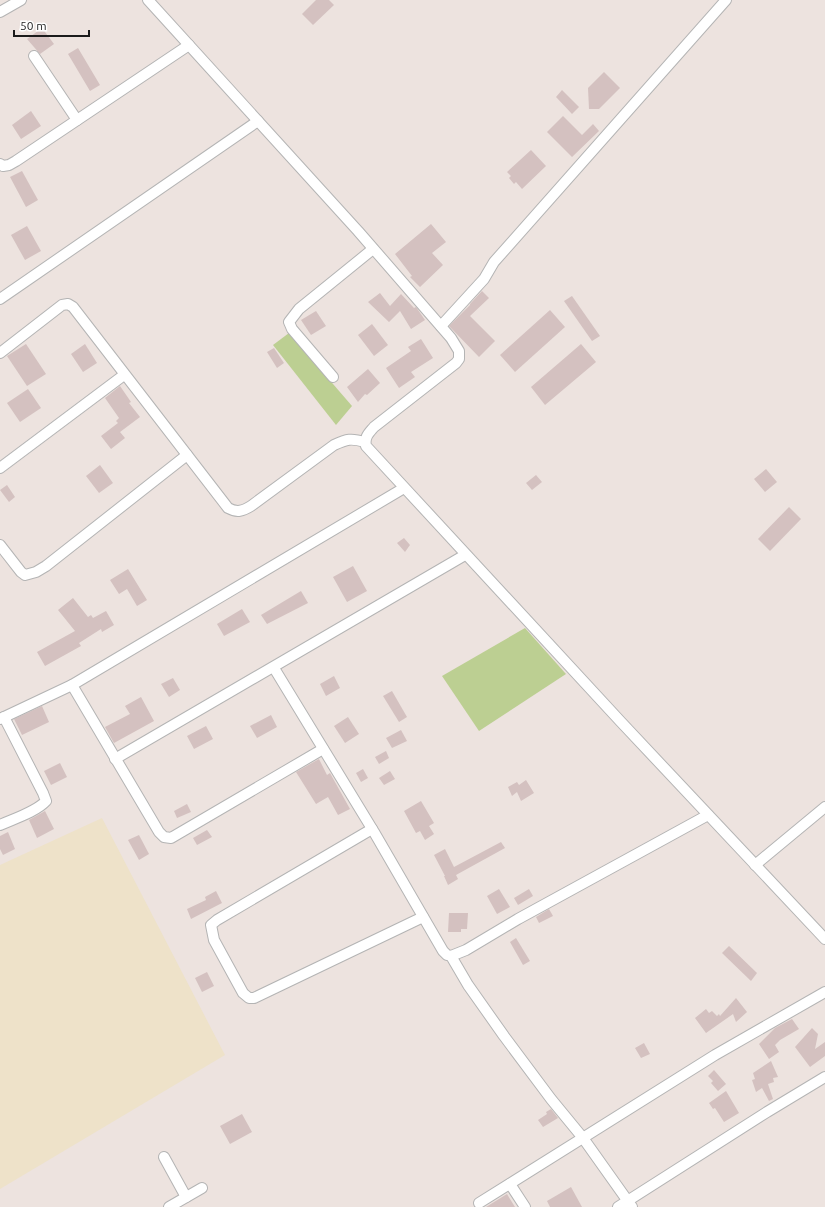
<svg xmlns="http://www.w3.org/2000/svg" width="825" height="1207" font-family="Ubuntu,sans-serif">
	<rect width="100%" height="100%" fill="#ede3df"/>
	<path fill="#eee2c9" d="M102,818l123,237 -225,134v-324z"/>
	<g fill="#bccf92">
		<path d="M289,333l63,73 -16,19 -63,-80z"/>
		<path d="M525,628l41,46 -87,57 -37,-55z"/>
	</g>
	<g fill="#d4c1c0">
		<path d="M316,0h13l5,5 -21,20 -11,-11z"/>
		<path d="M42,28l12,16 -14,10 -13,-15z"/>
		<path d="M78,48l22,37 -10,6 -22,-37z"/>
		<path d="M604,72l16,16 -21,21h-10l-1,-21z"/>
		<path d="M562,90l17,17 -7,7 -16,-17z"/>
		<path d="M31,111l10,15 -20,13 -9,-14z"/>
		<path d="M563,116l19,19 11,-11 6,7 -27,26 -25,-25z"/>
		<path d="M531,150l15,16 -24,23 -6,-7 -2,2 -5,-6 2,-2 -4,-4z"/>
		<path d="M22,171l16,29 -12,7 -16,-30z"/>
		<path d="M431,224l15,18 -14,11 11,12 -23,22 -10,-10 2,-1 -17,-22z"/>
		<path d="M27,226l14,25 -16,9 -14,-25z"/>
		<path d="M482,291l7,7 -19,18 25,25 -16,16 -30,-31 21,-21v-1z"/>
		<path d="M380,293l10,13 11,-12 13,14 2,-1 9,13 -14,9 -11,-18 -11,11 -21,-20z"/>
		<path d="M572,296l28,40 -8,5 -28,-40z"/>
		<path d="M550,310l15,17 -50,45 -15,-17z"/>
		<path d="M316,311l10,15 -15,9 -10,-15z"/>
		<path d="M372,324l16,21 -14,11 -16,-21z"/>
		<path d="M421,339l12,19 -22,14 4,5 -16,11 -13,-20 25,-17 -3,-4z"/>
		<path d="M26,344l20,30 -19,12 -20,-30z"/>
		<path d="M85,344l12,19 -14,9 -12,-18z"/>
		<path d="M581,344l15,18 -51,43 -14,-18z"/>
		<path d="M274,348l10,15 -7,5 -10,-16z"/>
		<path d="M368,369l12,14 -13,12 -2,-1 -7,8 -11,-15z"/>
		<path d="M120,386l11,16 -2,1 11,14 -20,15 5,6 -14,11 -10,-13 17,-13 -2,-2 3,-3 -14,-20z"/>
		<path d="M28,389l13,19 -21,14 -13,-19z"/>
		<path d="M100,465l13,18 -14,10 -13,-17z"/>
		<path d="M766,469l11,13 -12,10 -11,-13z"/>
		<path d="M536,475l6,7 -10,8 -6,-7z"/>
		<path d="M7,485l8,12 -6,5 -9,-12z"/>
		<path d="M789,507l12,12 -31,32 -12,-12z"/>
		<path d="M404,538l6,7 -5,7 -8,-9z"/>
		<path d="M353,566l14,25 -20,11 -14,-25z"/>
		<path d="M128,569l19,31 -10,6 -10,-17 -8,5 -9,-14z"/>
		<path d="M301,591l7,12 -41,21 -6,-9z"/>
		<path d="M73,598l15,19 3,-2 2,3 13,-7 8,14 -12,7 -1,-3 -22,14 2,3 -36,20 -8,-14 38,-21 -17,-21z"/>
		<path d="M242,609l8,13 -26,14 -7,-12z"/>
		<path d="M334,676l6,12 -14,8 -6,-12z"/>
		<path d="M173,678l7,12 -11,7 -8,-13z"/>
		<path d="M392,691l15,26 -8,5 -16,-26z"/>
		<path d="M141,697l13,24 -40,22 -9,-16 25,-13 -5,-8z"/>
		<path d="M42,706l7,16 -27,13 -8,-16z"/>
		<path d="M271,715l6,12 -20,11 -7,-12z"/>
		<path d="M348,717l11,17 -14,9 -11,-17z"/>
		<path d="M206,726l7,13 -19,10 -7,-13z"/>
		<path d="M401,730l6,11 -15,7 -6,-10z"/>
		<path d="M386,751l3,7 -10,6 -4,-7z"/>
		<path d="M319,759l8,16 3,-2 20,36 -12,6 -10,-18 -12,7 -20,-32z"/>
		<path d="M60,763l7,14 -16,8 -7,-14z"/>
		<path d="M363,769l5,9 -7,4 -5,-9z"/>
		<path d="M390,771l5,8 -11,6 -5,-7z"/>
		<path d="M526,780l8,13 -13,8 -4,-9 -5,4 -4,-9 9,-5 2,3z"/>
		<path d="M421,801l13,22 -5,3 5,8 -9,6 -5,-9 -4,2 -12,-22z"/>
		<path d="M187,804l4,8 -14,6 -3,-7z"/>
		<path d="M45,811l9,18 -17,9 -8,-18z"/>
		<path d="M207,830l5,7 -15,8 -4,-7z"/>
		<path d="M8,832l7,17 -12,6 -3,-6v-13z"/>
		<path d="M139,835l10,19 -10,6 -11,-20z"/>
		<path d="M501,842l4,6 -49,27 2,4 -10,6 -4,-9h1l-11,-21 11,-6 9,18z"/>
		<path d="M499,889l11,18 -13,7 -10,-18z"/>
		<path d="M529,889l4,7 -15,9 -4,-7z"/>
		<path d="M216,891l6,12 -31,16 -4,-10 19,-9 -1,-3z"/>
		<path d="M549,909l4,7 -14,7 -3,-6z"/>
		<path d="M449,913h19l-1,16h-6v3h-13z"/>
		<path d="M516,938l14,23 -7,4 -13,-23z"/>
		<path d="M729,946l28,27 -6,8 -29,-28z"/>
		<path d="M207,972l7,14 -12,6 -7,-14z"/>
		<path d="M736,998l11,14 -11,10 -3,-8 -27,19 -11,-15 11,-9 3,4 3,-2 5,5 2,-2 1,2z"/>
		<path d="M792,1019l7,10 -19,11 -5,5 4,7 -10,7 -10,-15 16,-16z"/>
		<path d="M812,1028l6,6 -3,15 10,-7v14l-15,11 -15,-20z"/>
		<path d="M644,1043l6,11 -9,4 -6,-10z"/>
		<path d="M771,1061l7,16 -5,1 1,4 -6,2 5,15 -4,2 -7,-13 -6,4 -4,-12 3,-1 -2,-6z"/>
		<path d="M714,1070l12,14 -8,7 -7,-8 2,-2 -5,-5z"/>
		<path d="M726,1091l13,22 -15,9 -9,-14 -2,1 -4,-6z"/>
		<path d="M551,1109l7,9 -15,9 -5,-7 9,-6 -1,-2z"/>
		<path d="M242,1114l10,18 -22,12 -10,-18z"/>
		<path d="M571,1187l11,20h-32l-3,-6z"/>
		<path d="M507,1194l8,13h-29z"/>
	</g>
	<g fill="none" stroke-linecap="round" stroke-linejoin="round">
		<defs>
			<g id="minor">
				<path d="M148,0l210,231 93,107 8,13v8l-3,4 -82,64c-5,6 -10,10 -8,19l255,276 204,217"/>
				<path d="M0,12l21,-12"/>
				<path d="M34,56l43,64"/>
				<path d="M0,164l3,2 6,-1 7,-4 173,-116"/>
				<path d="M0,299l258,-178"/>
				<path d="M441,326l43,-47 10,-17 232,-262"/>
				<path d="M0,353l62,-48 6,-1 5,3 155,201c9,5 15,3 23,-2l83,-61c13,-6 17,-7 31,-3"/>
				<path d="M333,377l-41,-48 -3,-7 10,-13 74,-60"/>
				<path d="M0,468l124,-93"/>
				<path d="M0,545l21,27 4,3 11,-3 10,-6 141,-111"/>
				<path d="M274,668l100,164 69,119 4,4 4,1 17,29 36,51 47,63 32,39 49,69"/>
				<path d="M72,685l87,147 5,5 7,1 152,-89"/>
				<path d="M0,719l72,-34 332,-197"/>
				<path d="M115,759l350,-204"/>
				<path d="M0,825c13,-6 36,-13 46,-24l-3,-8 -39,-76"/>
				<path d="M372,829l-155,91 -6,5 3,15 29,53 6,5h5l169,-81"/>
				<path d="M755,865l70,-58"/>
				<path d="M451,956l15,-6 52,-31 190,-104"/>
				<path d="M164,1157l22,40"/>
				<path d="M510,1184l15,23"/>
				<path d="M479,1203l236,-148 110,-63"/>
				<path d="M169,1207l33,-19"/>
				<path d="M618,1207l149,-95 58,-35"/>
			</g>
		</defs>
		<use href="#minor" stroke="#b4b4b4" stroke-width="12"/>
		<use href="#minor" stroke="#fff" stroke-width="10"/>
	</g>
	<path d="M14 30v6h75v-6" fill="none" stroke="#1b1b1b" stroke-width="2"/>
	<text x="20" y="30" font-size="12" fill="#1b1b1b" stroke="#ffffff" stroke-width="3" paint-order="stroke">50 m</text>
</svg>
